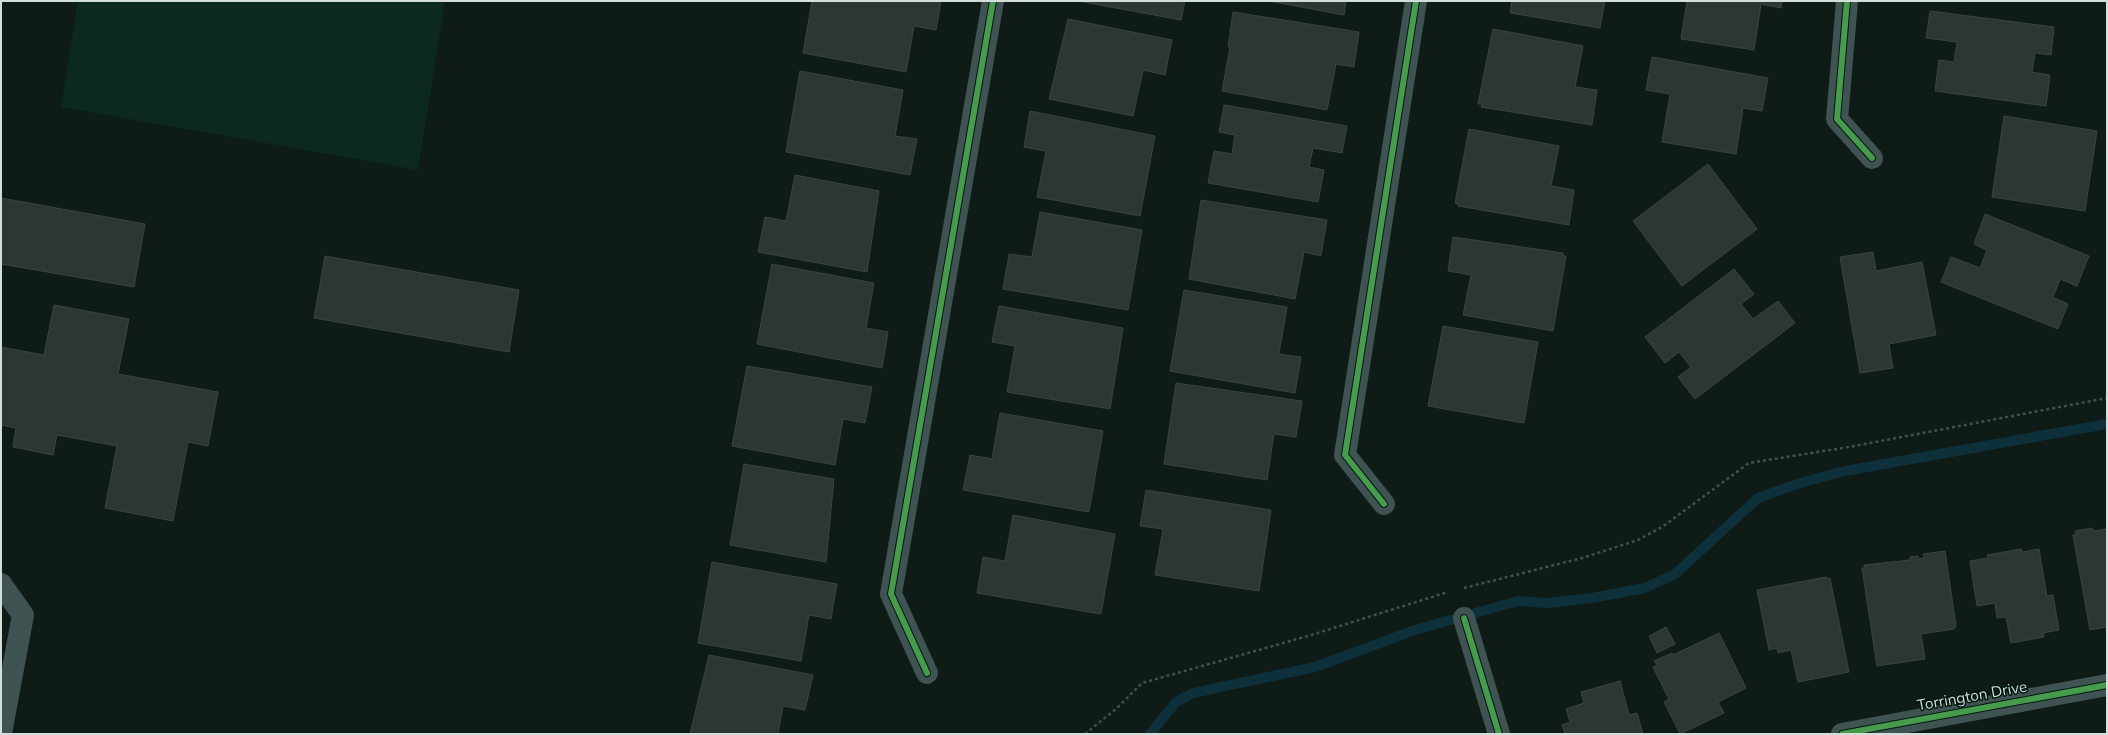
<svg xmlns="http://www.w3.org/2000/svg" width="2108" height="735" font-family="Mulish,sans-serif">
	<rect width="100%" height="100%" fill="#0e1b17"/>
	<path fill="#0b2921" d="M78,1h367l-27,169 -357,-63z"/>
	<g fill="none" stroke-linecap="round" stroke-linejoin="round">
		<path stroke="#0d303a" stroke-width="10" d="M1150,734l26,-32 17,-9 122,-26 100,-37 103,-29 30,2 44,-5 53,-10 30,-14 83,-76 42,-15 45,-12 262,-47"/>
	</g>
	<g fill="#2d3631" stroke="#3c4440">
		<path d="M812,1h129l-5,29 -22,-4 -8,46 -103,-19z"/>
		<path d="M1078,1h107l-4,19z"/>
		<path d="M1269,1h77l-2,14z"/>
		<path d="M1512,1h93l-5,27 -90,-15z"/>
		<path d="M1687,1h95l-1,7 -20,-4 -7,46 -73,-11z"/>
		<path d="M1930,11l124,16 -3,28 -16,-2 -3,19 18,3 -4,31 -111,-15 4,-31 15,2 3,-20 -31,-4z"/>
		<path d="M1233,12l126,20 -5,35 -18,-3 -9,46 -105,-19 8,-44h-2z"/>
		<path d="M1068,19l104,21 -7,35 -22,-5 -10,46 -84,-17z"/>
		<path d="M1493,29l90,17 -8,41 22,3 -5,35 -111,-18 1,-3h-4z"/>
		<path d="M1652,57l116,21 -6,33 -19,-3 -7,46 -74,-12 8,-48 -24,-4z"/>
		<path d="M800,71l103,19 -8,46 22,3 -7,36 -124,-23z"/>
		<path d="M1224,105l123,21 -5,27 -29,-5 -4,19 15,3 -6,32 -110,-19 6,-32 18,3 3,-19 -16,-3z"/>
		<path d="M1030,111l125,25 -15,80 -103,-19 9,-46 -22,-4z"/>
		<path d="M2004,116l93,15 -12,80 -93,-14z"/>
		<path d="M1469,129l90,17 -8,40 23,4 -5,35 -111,-19v-2l-3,-1z"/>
		<path d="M1708,164l49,65 -75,57 -49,-65z"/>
		<path d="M795,175l84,16 -12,81 -109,-20 7,-35 21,4z"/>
		<path d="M1,198l144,26 -11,63 -133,-23z"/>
		<path d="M1201,200l126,20 -6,36 -17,-4 -9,47 -106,-20z"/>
		<path d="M1040,212l102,18 -14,80 -125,-21 6,-35 23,3z"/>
		<path d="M1985,214l104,42 -12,30 -17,-7 -7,18 15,7 -10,25 -117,-47 10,-25 29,11 7,-18 -13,-6z"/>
		<path d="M1453,237l110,16v3h3l-13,75 -90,-16 8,-40 -23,-4z"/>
		<path d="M1873,252l3,19 46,-9 14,73 -47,9 4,24 -33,5 -20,-116z"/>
		<path d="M325,256l194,34 -10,62 -195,-34z"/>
		<path d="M772,264l102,19 -8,45 22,4 -6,36 -125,-24z"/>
		<path d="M1734,269l20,25 -13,10 12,15 25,-18 17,22 -100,76 -17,-22 13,-10 -12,-15 -14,11 -20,-26z"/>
		<path d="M1184,290l103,17 -8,47 22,3 -6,36 -125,-22z"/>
		<path d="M54,305l75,14 -11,55 100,18 -10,54 -20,-4 -15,79 -68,-13 12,-62 -60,-11 -4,20 -40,-8 3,-19 -15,-3v-78l43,8z"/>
		<path d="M999,306l124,22 -13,81 -103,-17 8,-46 -23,-4z"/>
		<path d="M1443,326l95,16 -14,81 -96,-17z"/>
		<path d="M747,366l125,21 -7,36 -22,-4 -8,46 -103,-19z"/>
		<path d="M1176,383l126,18 -6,36 -22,-3 -7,46 -103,-16z"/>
		<path d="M1000,413l103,18 -14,81 -126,-22 7,-35 22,4z"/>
		<path d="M744,464l90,15 -8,83 -96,-17z"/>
		<path d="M1146,490l125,20 -12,81 -104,-16 8,-46 -23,-3z"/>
		<path d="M1013,515l102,19 -14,80 -124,-21 6,-36 22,4z"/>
		<path d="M2092,528l1,3 14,-2v98l-17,3 -17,-95h4l-2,-4z"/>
		<path d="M2021,549l1,3 17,-3 8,47 6,-1 6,35 -16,3 1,4 -33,6 -5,-26 -9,1 -2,-15 -18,3 -7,-45 18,-3 -1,-3z"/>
		<path d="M1945,551l11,75 -2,3 -33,5 4,25 -48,7 -15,-98h3l-1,-3 46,-5v-3l8,-1v3l6,-1 -1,-4z"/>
		<path d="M712,562l125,22 -6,35 -22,-4 -8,46 -103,-18z"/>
		<path d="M1826,577l1,2 3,-1 19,94 -51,10 -7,-32 -13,3 -1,-5 -8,2 -12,-60z"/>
		<path d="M1666,627l9,17 -18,9 -8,-17z"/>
		<path d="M1719,633l27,55 -28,14 6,11 -44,21 -16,-32 5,-3 -16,-32 4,-2 -3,-4 18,-8 1,2z"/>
		<path d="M709,655l104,20 -8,35 -22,-4 -5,28h-88z"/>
		<path d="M1620,681l9,34 8,-2 6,21h-78l-3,-9 8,-3 -4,-13 18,-6 -3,-11z"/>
	</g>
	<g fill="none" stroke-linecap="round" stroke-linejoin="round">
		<g stroke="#42514f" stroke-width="2.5" stroke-dasharray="3 3" stroke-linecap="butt">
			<path d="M1464,588l118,-30 56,-18 24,-13 87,-64 100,-16 258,-49"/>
			<path d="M1085,734l32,-26 25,-25 166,-47 140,-44"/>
		</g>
		<g stroke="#405353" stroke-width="22">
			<path d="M1847,1l-10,118 35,39"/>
			<path d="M1384,504l-39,-49 71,-454"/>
			<path d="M1,584l22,31 -22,118"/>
			<path d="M1464,618l35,116"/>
			<path d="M927,673l-36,-79 102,-593"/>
			<path d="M1842,734l265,-49"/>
		</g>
		<defs>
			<g id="cycleway">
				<path d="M1847,1l-10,118 35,39"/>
				<path d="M1384,504l-39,-49 71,-454"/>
				<path d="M1464,618l35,116"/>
				<path d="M927,673l-36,-79 102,-593"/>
				<path d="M1842,734l265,-49"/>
			</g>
		</defs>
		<use href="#cycleway" stroke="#021710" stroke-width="8"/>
		<use href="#cycleway" stroke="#469c4c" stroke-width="6"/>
	</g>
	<g text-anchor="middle" stroke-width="3" stroke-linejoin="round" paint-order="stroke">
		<g font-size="15" fill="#d1ded9" stroke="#021710">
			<text transform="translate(1972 696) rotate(-10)" y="5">Torrington Drive</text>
		</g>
	</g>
	<rect width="2108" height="735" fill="none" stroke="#d1ded9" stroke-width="4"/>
</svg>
